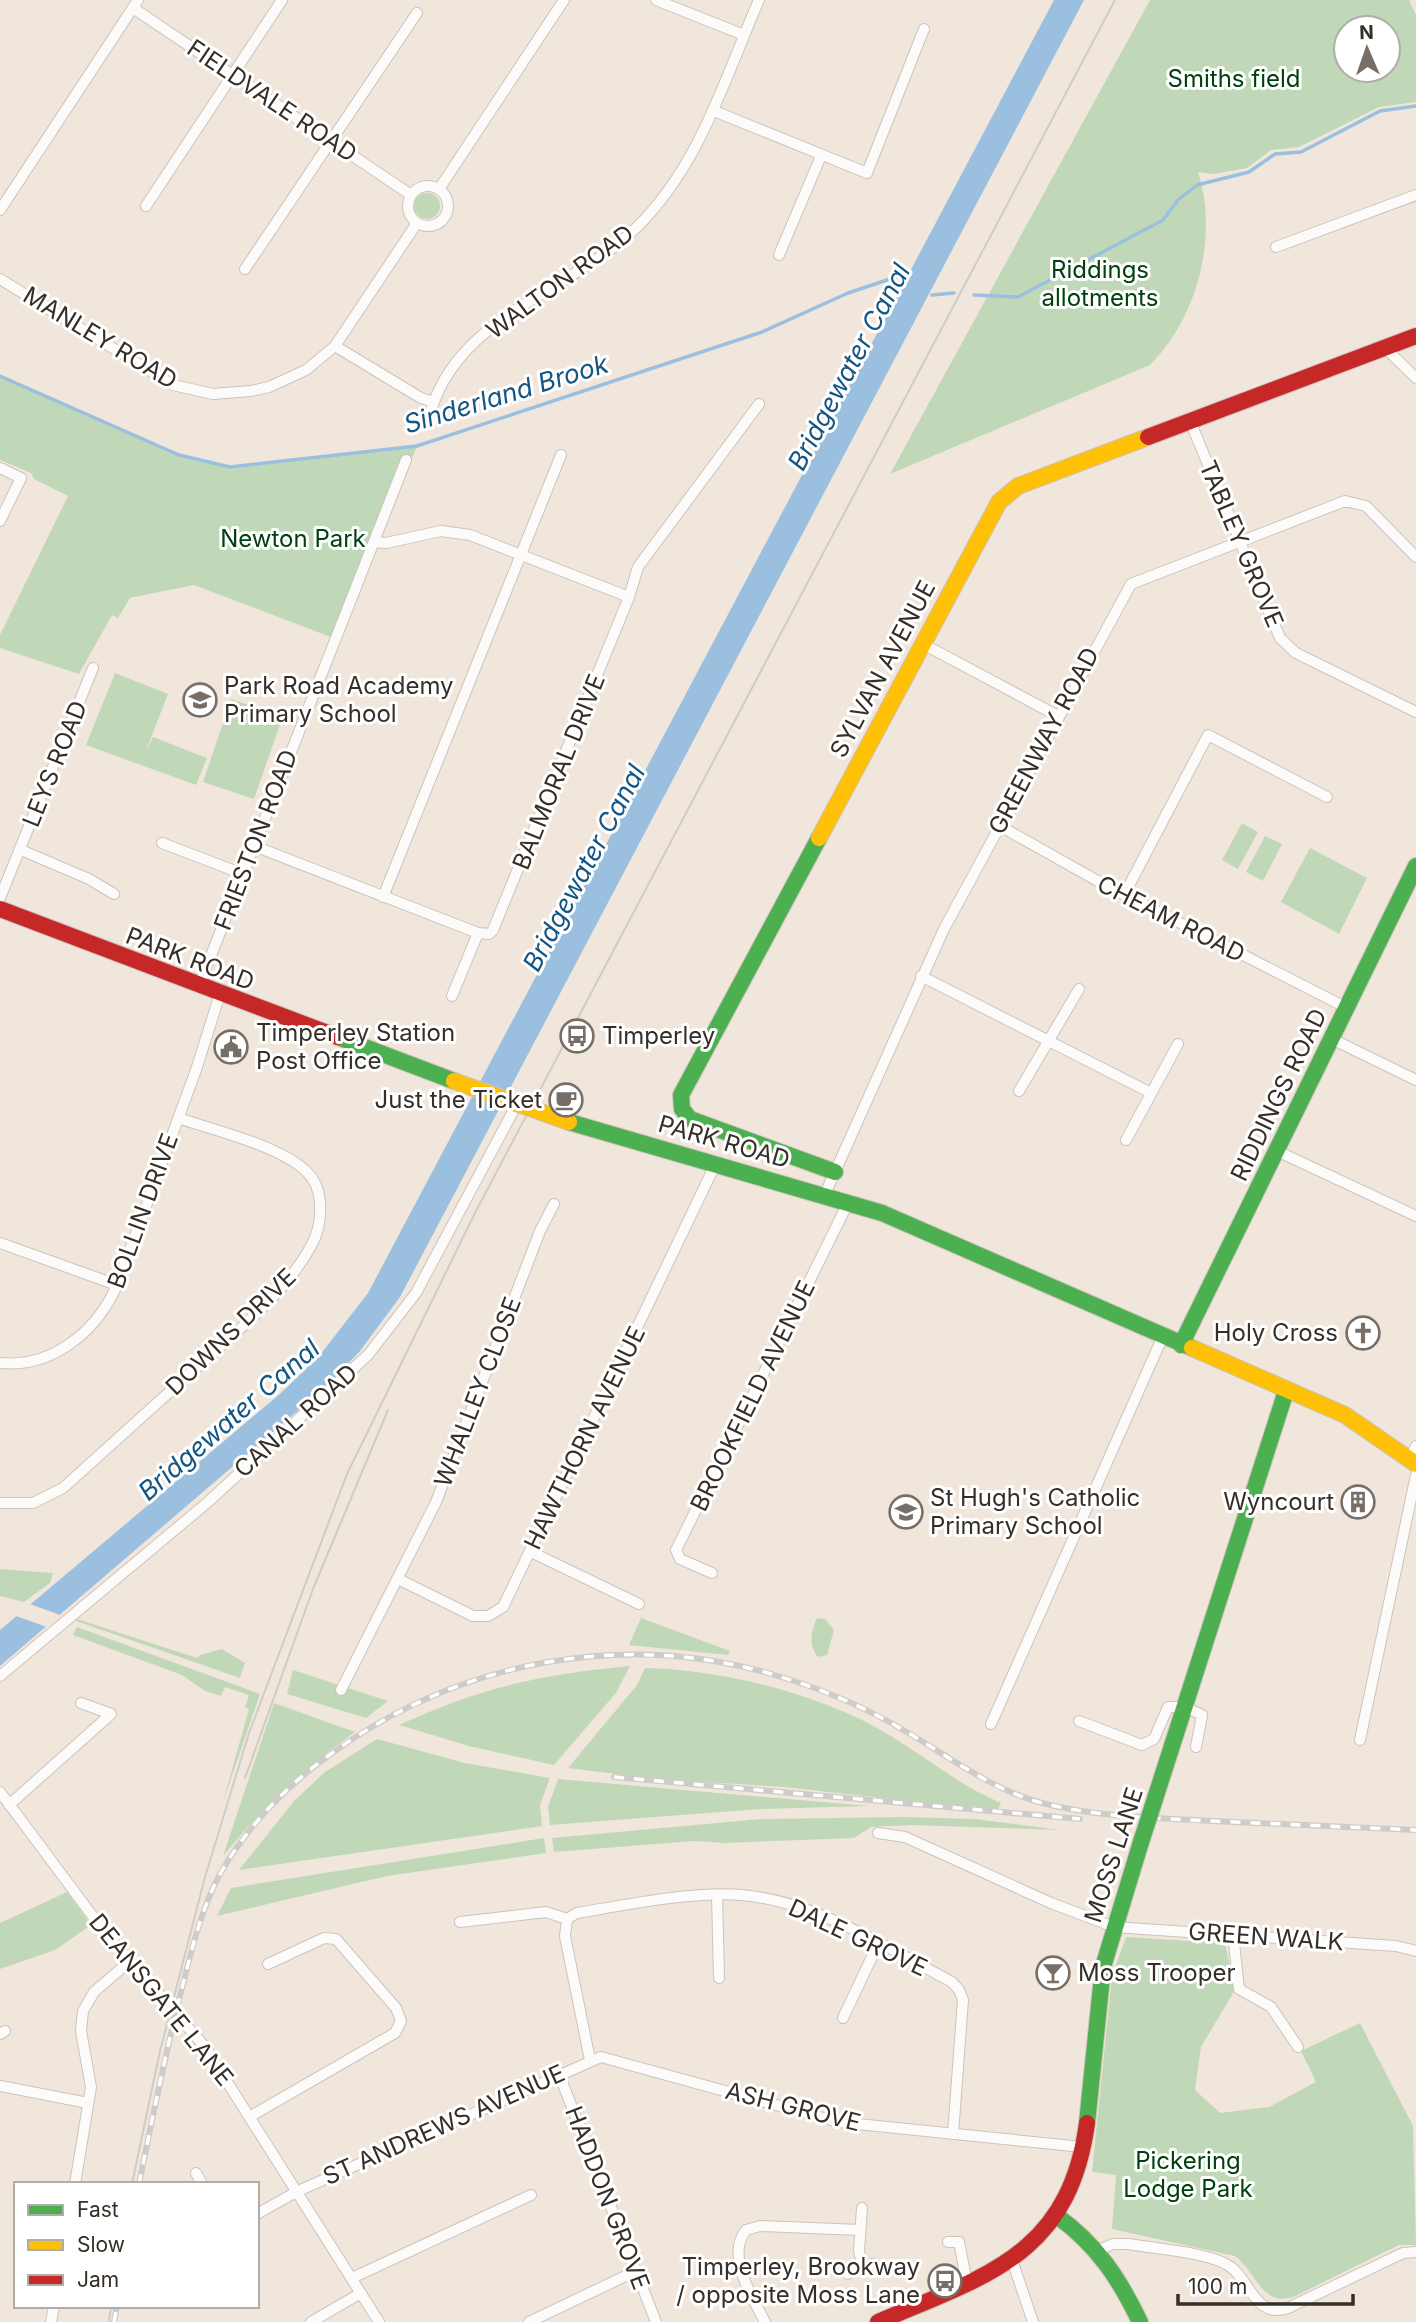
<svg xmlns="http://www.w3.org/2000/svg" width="1416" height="2322" font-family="Inter,sans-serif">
	<rect width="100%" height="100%" fill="#f1e6db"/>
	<g fill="#c1d8b8" fill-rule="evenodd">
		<path d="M1150,0h259l7,15v87l-37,5 -80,40 -28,3 -24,18 -33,6 -16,-2c21,65 -1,146 -48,193l-260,109zM1346,28h42v42h-42z"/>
		<circle cx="427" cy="206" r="13"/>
		<path d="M0,376l179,79 51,12 187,-21 -81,193 -142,-54 -64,13 -12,20 -6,-3 -33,59 -79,-26v-13l68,-139 -34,-17 -3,-6 -31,-13z"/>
		<path d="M115,673l53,21 -23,59 8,-16 54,21 -11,27 -110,-40z"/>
		<path d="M231,699l52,17 -29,83 -51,-17z"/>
		<path d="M1242,823l16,9 -20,37 -16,-9z"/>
		<path d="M1265,836l17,8 -19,37 -17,-9z"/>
		<path d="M1310,848l57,30 -28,56 -58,-32z"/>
		<path d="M0,1569l53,4 -3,10 -26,19 -24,-6z"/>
		<path d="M641,1618l89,33 -2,4 -99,-10z"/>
		<path d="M817,1618l8,1 9,11 -7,25 -9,2c-10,-11 -7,-26 -1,-39z"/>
		<path d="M77,1619l120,39 3,-3 22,-6 23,14 -5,15 -164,-57z"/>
		<path d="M77,1627l183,67 -38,111 27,-96 -4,-2 4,-12 -24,-8 -4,9 -16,-5 -23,-16 -109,-40z"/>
		<path d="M630,1666l-14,27 -62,72 -85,-19 -70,-21c82,-37 141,-51 231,-59z"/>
		<path d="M645,1668c79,2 178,26 246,68 37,23 70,50 110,67l-4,8 -213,-24 -128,-8 -88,-11 69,-83z"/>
		<path d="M293,1670l95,31 -22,17 -79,-24z"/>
		<path d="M274,1703l81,29c-53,38 -91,74 -132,124z"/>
		<path d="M377,1739l88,24 85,15 -10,27 2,21 -303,44 55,-69 31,-29z"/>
		<path d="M558,1779l311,27 -109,3 -210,16 -2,-18z"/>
		<path d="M903,1817l72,2 85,11 -149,-5 -40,2 -17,11 -129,5 -31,-2 -140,11 -2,-14 209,-19z"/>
		<path d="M544,1838l2,15 -159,23 -170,40 14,-28z"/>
		<path d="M67,1892l24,33 -36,25 -55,19v-46z"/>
		<path d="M1126,1937l96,6 4,4 9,43 -34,57 -6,43 25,23 49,-6 47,-25 -15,-31 59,-28 53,103 3,119h-17l-106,52c-31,10 -36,-24 -58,-41l-123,-27 4,-54 -24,-3 20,-196z"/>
	</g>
	<path fill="#9bc0df" d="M1054,0h30l-684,1297 -40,54 -30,32 -330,283v-36l281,-237 39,-38 48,-62z"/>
	<path fill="#f1e6db" d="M27,1603l36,13 -13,12 -37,-13z"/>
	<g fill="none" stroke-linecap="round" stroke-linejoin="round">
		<g stroke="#9bc0df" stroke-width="3.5">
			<path d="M932,295l22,-2"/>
			<path d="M974,295l44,2 145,-77 15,-20 19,-15 52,-13 26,-18 26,-2 79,-41 36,-5"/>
			<path d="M0,376l179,79 51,12 187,-21 345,-114 86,-39 51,-17"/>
		</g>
		<defs>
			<g id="street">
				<path d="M656,0l88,35"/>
				<path d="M133,8l278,187"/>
				<path d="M714,111l153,62 57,-144"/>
				<circle cx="428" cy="206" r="20"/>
				<path d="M439,189l125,-189"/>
				<path d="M146,206l136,-206"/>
				<path d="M0,210l138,-210"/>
				<path d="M1276,247l140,-52"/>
				<path d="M779,255l42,-99"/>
				<path d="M245,269l172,-256"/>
				<path d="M0,279l173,106 40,9 38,-3 18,-4 37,-17 29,-24 82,-123"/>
				<path d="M335,346l86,52 13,4"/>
				<path d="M1385,348l31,30"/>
				<path d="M431,411c28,-96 143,-121 206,-184 63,-62 87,-147 122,-227"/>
				<path d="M1190,421l90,217 16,15 120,59"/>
				<path d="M0,468l21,10 -21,43"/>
				<path d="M374,542l12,1 55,-12 29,4 159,62"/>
				<path d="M923,644l135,72"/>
				<path d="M998,825l98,55 251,128"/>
				<path d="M162,843l81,31"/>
				<path d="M254,846l224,87 11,1 4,-4 136,-333 9,-30 121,-163"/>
				<path d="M21,850l68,29 25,15"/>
				<path d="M1124,895l84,-160 119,62"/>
				<path d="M383,897l178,-442"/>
				<path d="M0,898l93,-230"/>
				<path d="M921,976l230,117"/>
				<path d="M199,986l207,-526"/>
				<path d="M452,996l26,-63"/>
				<path d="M1332,1039l84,41"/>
				<path d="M1019,1091l60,-102"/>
				<path d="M1126,1140l52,-96"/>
				<path d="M1277,1151l139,65"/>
				<path d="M825,1194l119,-265 187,-345 214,-83 21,5 50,51"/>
				<path d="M0,1243l117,42"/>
				<path d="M0,1363c53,5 97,-32 117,-78l79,-215 24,-76"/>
				<path d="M1409,1460l7,-14"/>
				<path d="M0,1503h33l30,-15c47,-42 94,-85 142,-128 38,-34 83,-70 107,-116 10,-18 12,-49 0,-66 -21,-30 -99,-48 -134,-60"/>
				<path d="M531,1552l108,52"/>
				<path d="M712,1573l-32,-14 -4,-9 173,-349"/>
				<path d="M398,1579l75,37h15l15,-9 213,-444"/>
				<path d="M0,1676l208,-174 160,-147 48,-62 101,-189"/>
				<path d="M341,1690l95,-188 104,-271 14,-27"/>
				<path d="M1079,1721l63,24 12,-6 14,-32h17l17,8 -6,32"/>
				<path d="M991,1724l172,-388"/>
				<path d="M1360,1740l56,-265"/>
				<path d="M0,1792l100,134 105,121 174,275"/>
				<path d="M9,1805l102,-91 -30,-11"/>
				<path d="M878,1833l27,4 146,66 63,24 282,19 20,5"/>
				<path d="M717,1895l2,83"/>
				<path d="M567,1919l10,-6c48,-8 117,-22 164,-18 76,6 146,53 211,87l7,8 4,10 -10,134"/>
				<path d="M567,1919l-2,17 25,124"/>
				<path d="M460,1922l86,-10 21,7"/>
				<path d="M1233,1934l6,55 32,18 27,40"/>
				<path d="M843,2018l35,-74"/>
				<path d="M0,2034l5,-3"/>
				<path d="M559,2074l97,248"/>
				<path d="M0,2086l88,17"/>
				<path d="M251,2116l144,-83 6,-12 -5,-13 -60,-69 -12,-1 -56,26"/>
				<path d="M196,2173l6,11"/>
				<path d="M75,2184l16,-97 -10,-56 2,-20 11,-19 36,-31"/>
				<path d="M862,2208l-3,43 4,16"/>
				<path d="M257,2214l41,-23 303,-134 237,65 245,25"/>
				<path d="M948,2242h11l8,41"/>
				<path d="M1099,2250l14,-6h16c26,5 81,8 102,23 20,16 25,52 57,41l115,-55 13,-1"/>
				<path d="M1012,2260l21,62"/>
				<path d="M848,2274l24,-10"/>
				<path d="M352,2278l179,-83"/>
				<path d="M51,2322l3,-16"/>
				<path d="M311,2322l50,-29"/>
				<path d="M529,2322l107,-51"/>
				<path d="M765,2322c-12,-24 -40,-66 -19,-92l14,-4 100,4"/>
			</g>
			<g id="fast">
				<path d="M819,838l-138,257 1,14 8,10 145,53"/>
				<path d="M338,1037l116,44"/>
				<path d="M569,1122l313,91 310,135"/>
				<path d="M1181,1345l235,-479"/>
				<path d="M1153,1805l133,-414"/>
				<path d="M1087,2123l16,-156 38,-125"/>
				<path d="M1057,2216c40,29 62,62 83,106"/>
			</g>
			<g id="slow">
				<path d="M819,838l180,-336 19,-16 130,-49"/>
				<path d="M1192,1348l153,67 71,49"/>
			</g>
			<g id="jam">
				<path d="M1148,437l268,-101"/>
				<path d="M0,909l338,128"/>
				<path d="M878,2322c107,-46 191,-66 209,-199"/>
			</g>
		</defs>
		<use href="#street" stroke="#ccc3bb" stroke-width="12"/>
		<use href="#fast" stroke="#ccc3bb" stroke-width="18"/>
		<use href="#slow" stroke="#ccc3bb" stroke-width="18"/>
		<use href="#jam" stroke="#ccc3bb" stroke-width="18"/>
		<use href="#street" stroke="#fdfbfa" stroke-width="10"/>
		<use href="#fast" stroke="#4caf50" stroke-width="16"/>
		<use href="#slow" stroke="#ffc107" stroke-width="16"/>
		<use href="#jam" stroke="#c62828" stroke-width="16"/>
		<g stroke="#ceccc8" stroke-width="2">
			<path d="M245,1778l68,-189 75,-179"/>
			<path d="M132,2184l28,-133 45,-174 44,-144 98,-259 128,-261 640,-1213"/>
			<path d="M109,2322l2,-16"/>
		</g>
		<defs>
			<g id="rail">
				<path d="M614,1777l466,42"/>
				<path d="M139,2184c13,-64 26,-129 42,-192 10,-39 19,-80 38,-116 26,-47 66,-89 109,-120 129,-95 296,-127 450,-80 44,13 87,31 127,55 45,26 85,58 137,72 55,14 113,15 170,18 68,3 136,6 204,9"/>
				<path d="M114,2322l3,-16"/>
			</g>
		</defs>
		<use href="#rail" stroke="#ceccc8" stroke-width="6"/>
		<use href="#rail" stroke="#fff" stroke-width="3.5" stroke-dasharray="10" stroke-linecap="butt"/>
		<defs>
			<path id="fast-bridge" d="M1141,1842l12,-37"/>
			<path id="slow-bridge" d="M454,1081l115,41"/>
		</defs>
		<use href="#fast-bridge" stroke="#ccc3bb" stroke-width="18" stroke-linecap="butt"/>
		<use href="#slow-bridge" stroke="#ccc3bb" stroke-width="18" stroke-linecap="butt"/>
		<use href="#fast-bridge" stroke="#4caf50" stroke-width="16"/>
		<use href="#slow-bridge" stroke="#ffc107" stroke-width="16"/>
	</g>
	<defs>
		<symbol id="school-ring" viewBox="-11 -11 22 22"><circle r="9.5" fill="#fff" stroke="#776f67" stroke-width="1.5"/><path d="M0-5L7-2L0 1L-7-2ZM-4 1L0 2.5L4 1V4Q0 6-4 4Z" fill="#776f67"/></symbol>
		<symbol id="bus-ring" viewBox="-11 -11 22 22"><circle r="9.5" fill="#fff" stroke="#776f67" stroke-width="1.5"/><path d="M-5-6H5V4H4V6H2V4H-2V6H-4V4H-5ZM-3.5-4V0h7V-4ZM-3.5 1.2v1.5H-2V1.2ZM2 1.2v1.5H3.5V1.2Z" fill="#776f67"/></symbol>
		<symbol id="civic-ring" viewBox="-11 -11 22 22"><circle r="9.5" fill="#fff" stroke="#776f67" stroke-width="1.5"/><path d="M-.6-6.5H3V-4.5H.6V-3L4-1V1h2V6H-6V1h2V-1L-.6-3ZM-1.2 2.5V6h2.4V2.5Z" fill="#776f67"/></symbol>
		<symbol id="cafe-ring" viewBox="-11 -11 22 22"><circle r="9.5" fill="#fff" stroke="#776f67" stroke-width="1.5"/><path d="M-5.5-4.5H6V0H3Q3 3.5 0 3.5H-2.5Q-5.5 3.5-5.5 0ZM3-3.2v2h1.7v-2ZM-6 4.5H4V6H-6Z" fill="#776f67"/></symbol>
		<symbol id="church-ring" viewBox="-11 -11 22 22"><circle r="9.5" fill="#fff" stroke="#776f67" stroke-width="1.5"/><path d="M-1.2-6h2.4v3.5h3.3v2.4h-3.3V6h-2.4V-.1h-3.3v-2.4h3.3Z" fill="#776f67"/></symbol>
		<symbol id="building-ring" viewBox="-11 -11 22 22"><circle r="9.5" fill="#fff" stroke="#776f67" stroke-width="1.5"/><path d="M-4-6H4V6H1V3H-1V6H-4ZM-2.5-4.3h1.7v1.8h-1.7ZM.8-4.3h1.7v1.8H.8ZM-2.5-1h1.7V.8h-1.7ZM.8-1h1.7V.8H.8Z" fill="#776f67"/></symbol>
		<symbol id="bar-ring" viewBox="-11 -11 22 22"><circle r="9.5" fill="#fff" stroke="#776f67" stroke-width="1.5"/><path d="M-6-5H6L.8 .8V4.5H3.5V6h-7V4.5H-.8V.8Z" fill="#776f67"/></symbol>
	</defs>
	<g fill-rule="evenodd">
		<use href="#school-ring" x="181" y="681" width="38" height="38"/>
		<use href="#bus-ring" x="558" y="1017" width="38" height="38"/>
		<use href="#civic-ring" x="212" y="1028" width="38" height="38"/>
		<use href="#cafe-ring" x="547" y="1081" width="38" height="38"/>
		<use href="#church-ring" x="1344" y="1314" width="38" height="38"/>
		<use href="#building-ring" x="1339" y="1483" width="38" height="38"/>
		<use href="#school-ring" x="887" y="1493" width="38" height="38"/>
		<use href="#bar-ring" x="1034" y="1954" width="38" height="38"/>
		<use href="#bus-ring" x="926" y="2262" width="38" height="38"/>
	</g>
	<g text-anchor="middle" stroke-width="6" stroke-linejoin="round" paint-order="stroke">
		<g font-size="24" fill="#01400f" stroke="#fff">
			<text x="1234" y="87">Smiths field</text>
			<text x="1100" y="278">Riddings<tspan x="1100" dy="28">allotments</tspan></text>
			<text x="293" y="547">Newton Park</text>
			<text x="1188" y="2169">Pickering<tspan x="1188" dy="28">Lodge Park</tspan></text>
		</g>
		<g font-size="24" fill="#362f28" stroke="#fff">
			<text transform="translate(272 101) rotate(34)" y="8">FIELDVALE ROAD</text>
			<text transform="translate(560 282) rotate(-36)" y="8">WALTON ROAD</text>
			<text transform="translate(100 338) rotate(31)" y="8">MANLEY ROAD</text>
			<text transform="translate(1241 544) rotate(67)" y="8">TABLEY GROVE</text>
			<text transform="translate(883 669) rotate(-62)" y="8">SYLVAN AVENUE</text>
			<text transform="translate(1044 741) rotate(-62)" y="8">GREENWAY ROAD</text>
			<text transform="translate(55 764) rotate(-68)" y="8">LEYS ROAD</text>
			<text transform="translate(559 772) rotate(-68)" y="8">BALMORAL DRIVE</text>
			<text transform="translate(256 840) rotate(-69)" y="8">FRIESTON ROAD</text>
			<text transform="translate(1171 919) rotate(27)" y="8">CHEAM ROAD</text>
			<text transform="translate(190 959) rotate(21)" y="8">PARK ROAD</text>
			<text transform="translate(1279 1095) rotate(-64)" y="8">RIDDINGS ROAD</text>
			<text transform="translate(724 1142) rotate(16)" y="8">PARK ROAD</text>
			<text transform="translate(143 1211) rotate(-70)" y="8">BOLLIN DRIVE</text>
			<text transform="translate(231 1332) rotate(-44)" y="8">DOWNS DRIVE</text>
			<text transform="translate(478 1392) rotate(-69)" y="8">WHALLEY CLOSE</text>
			<text transform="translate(753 1396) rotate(-64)" y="8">BROOKFIELD AVENUE</text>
			<text transform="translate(296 1421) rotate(-42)" y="8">CANAL ROAD</text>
			<text transform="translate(585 1438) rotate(-64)" y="8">HAWTHORN AVENUE</text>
			<text transform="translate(1114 1855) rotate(-72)" y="8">MOSS LANE</text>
			<text transform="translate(1266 1937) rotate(4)" y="8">GREEN WALK</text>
			<text transform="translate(858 1938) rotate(25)" y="8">DALE GROVE</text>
			<text transform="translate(161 2000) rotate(51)" y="8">DEANSGATE LANE</text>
			<text transform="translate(793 2107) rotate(14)" y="8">ASH GROVE</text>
			<text transform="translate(444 2125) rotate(-24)" y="8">ST ANDREWS AVENUE</text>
			<text transform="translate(607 2198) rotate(69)" y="8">HADDON GROVE</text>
		</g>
		<g font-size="24" fill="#362f28" stroke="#fff" text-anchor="start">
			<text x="224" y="694">Park Road Academy<tspan x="224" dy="28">Primary School</tspan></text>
			<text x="256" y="1041">Timperley Station<tspan x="256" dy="28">Post Office</tspan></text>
			<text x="602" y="1044">Timperley</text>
			<text x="542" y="1108" text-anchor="end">Just the Ticket</text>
			<text x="1338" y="1341" text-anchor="end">Holy Cross</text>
			<text x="930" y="1506">St Hugh's Catholic<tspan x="930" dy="28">Primary School</tspan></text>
			<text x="1334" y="1510" text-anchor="end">Wyncourt</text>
			<text x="1078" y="1981">Moss Trooper</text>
			<text x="920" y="2275" text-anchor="end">Timperley, Brookway<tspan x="920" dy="28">/ opposite Moss Lane</tspan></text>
		</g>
		<g font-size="26" font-style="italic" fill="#135583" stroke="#fff">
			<text transform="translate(849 367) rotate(-62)" y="9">Bridgewater Canal</text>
			<text transform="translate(506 394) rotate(-17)" y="9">Sinderland Brook</text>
			<text transform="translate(584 868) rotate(-62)" y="9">Bridgewater Canal</text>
			<text transform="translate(229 1420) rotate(-41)" y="9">Bridgewater Canal</text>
		</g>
	</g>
	<rect x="14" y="2182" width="245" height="126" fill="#ffffff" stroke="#afaca9" stroke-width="2"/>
	<rect x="28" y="2205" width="35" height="10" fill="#4caf50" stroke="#afaca9" stroke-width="2"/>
	<text x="77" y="2217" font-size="21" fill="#362f28">Fast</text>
	<rect x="28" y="2240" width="35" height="10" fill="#ffc107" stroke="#afaca9" stroke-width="2"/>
	<text x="77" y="2252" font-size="21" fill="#362f28">Slow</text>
	<rect x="28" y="2275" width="35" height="10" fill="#c62828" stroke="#afaca9" stroke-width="2"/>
	<text x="77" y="2287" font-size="21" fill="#362f28">Jam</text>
	<g transform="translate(1367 49) rotate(358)"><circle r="33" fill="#ffffff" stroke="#afaca9" stroke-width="2"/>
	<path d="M0-5L12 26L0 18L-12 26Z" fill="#776f67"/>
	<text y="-10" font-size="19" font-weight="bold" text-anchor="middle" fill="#362f28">N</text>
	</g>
	<path d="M1178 2294v10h175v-10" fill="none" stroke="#362f28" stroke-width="3.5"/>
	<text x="1188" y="2294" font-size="21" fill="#362f28" stroke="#ffffff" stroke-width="5" paint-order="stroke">100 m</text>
</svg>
